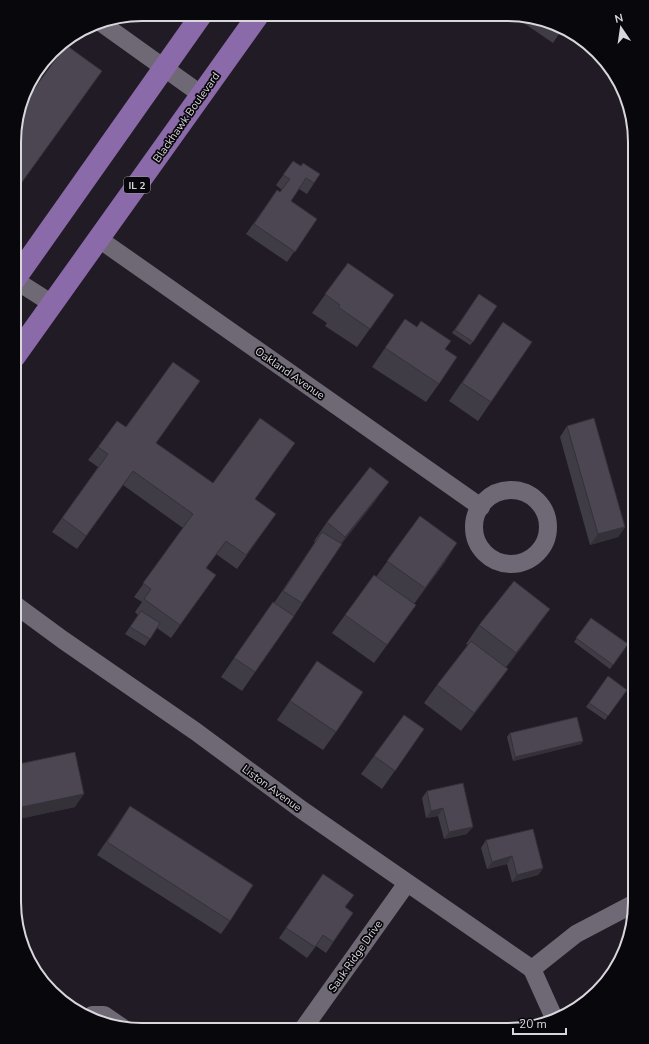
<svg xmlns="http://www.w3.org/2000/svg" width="649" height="1044" font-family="'Nunito Sans',sans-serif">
	<rect width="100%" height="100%" fill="#201b25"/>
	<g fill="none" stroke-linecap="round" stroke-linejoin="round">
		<g stroke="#6f6975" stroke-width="18">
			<path d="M100,22l102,73"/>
			<path d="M99,239l382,268"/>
			<path d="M15,280l36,23"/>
			<circle cx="511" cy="527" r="37"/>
			<path d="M14,604l49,36 132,91 107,79 230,159"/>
			<path d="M92,1015h12l19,13"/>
			<path d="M555,1020l-23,-51 44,-35 59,-31"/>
			<path d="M303,1029l104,-146"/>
		</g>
		<g stroke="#8a6aa8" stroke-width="22">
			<path d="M15,279l187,-265"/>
			<path d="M15,356l244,-342"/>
		</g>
	</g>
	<g fill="#403c46">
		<path d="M142,14h4l-4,5 -6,-4z"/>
		<path d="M512,15h12l37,16 -8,12z"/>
		<path d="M102,71l-87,121v-66z"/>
		<path d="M293,161l8,5 19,8 -13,20 -8,-5 -8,12 26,18 -30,43 -41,-28 31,-44 3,2 2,-2 -6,-5z"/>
		<path d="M348,263l46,32 -37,52 -32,-21 2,-3 -15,-10z"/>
		<path d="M479,294l-6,48 -3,3 -18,-12z"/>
		<path d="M405,319l40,30 -6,35 -13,18 -54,-35z"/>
		<path d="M490,341l1,61 -13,19 -29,-20z"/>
		<path d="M567,426l58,101 -7,10 -28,8 -30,-108z"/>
		<path d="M126,427l30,16 57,40 42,16 21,15 -39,55 -21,-15 -10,14 10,7 -45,63 -14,-10 -12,18 -20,-12 13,-19 -3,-3 7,-10 -8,-5 49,-69 -60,-43 -46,64 -25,-17 46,-65 -10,-7 10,-13z"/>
		<path d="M376,500l-35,44 -47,72 -52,75 -21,-14 52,-75 1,1 41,-61 -1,-1 13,-19z"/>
		<path d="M420,516l25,46 -31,42 2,1 -42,58 -42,-30 13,-18 31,-38z"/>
		<path d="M591,618l37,26 -18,25 -36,-27z"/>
		<path d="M479,625l58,2 -31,40 -11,20 -34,44 -37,-28 13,-18 31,-40 -2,-1z"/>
		<path d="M317,661l19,71 -13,18 -46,-30z"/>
		<path d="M608,676l19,14 -22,30 -19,-13z"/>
		<path d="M404,715l20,14 -42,60 -21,-15z"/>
		<path d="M510,733l71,11 -68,17 -6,-24z"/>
		<path d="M14,765l61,42 -61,13z"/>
		<path d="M427,791l40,43 -23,5 -6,-23 -12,2 -4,-20z"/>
		<path d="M130,806l100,115 -9,13 -124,-79z"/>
		<path d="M486,840l57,28 -5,7 -26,7 -5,-18 -20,5 -6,-21z"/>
		<path d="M323,874l22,33 8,6 -27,40 -10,-7 -9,12 -28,-20z"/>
	</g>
	<g fill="#343139">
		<path d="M389,482l-13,18 -43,55 12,-18z"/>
		<path d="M625,527l-7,10 -28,8 8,-11z"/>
		<path d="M457,543l-12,19 -33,44 13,-18z"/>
		<path d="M550,609l-13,18 -34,45 13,-19z"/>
		<path d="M508,669l-13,18 -34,44 13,-18z"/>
		<path d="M583,741l-2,3 -68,17 2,-4z"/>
		<path d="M84,794l-9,13 -61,13v-8l3,-4z"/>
		<path d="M443,808l-5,8 -12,2 5,-7z"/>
		<path d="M473,827l-6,7 -23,5 5,-7z"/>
		<path d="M512,856l-5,8 -20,5 5,-7z"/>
		<path d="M543,868l-5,7 -26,7 5,-7z"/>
	</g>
	<g fill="#4b4651" stroke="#343139">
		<path d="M66,45l36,26 -85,118 -2,-2v-61l5,-18z"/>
		<path d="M293,161l8,5 2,-3 17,11 -6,9 -8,-5 -15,23 26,18 -22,33 -41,-28 23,-34 3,2 10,-13 -7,-4z"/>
		<path d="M348,263l46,32 -24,34 -32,-22 2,-2 -15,-11z"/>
		<path d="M479,294l18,12 -24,36 -18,-12z"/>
		<path d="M405,319l12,8 4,-6 30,20 -6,8 12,8 -18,27 -54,-36z"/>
		<path d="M503,322l29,20 -41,60 -29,-19z"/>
		<path d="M173,362l27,19 -44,62 57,40 47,-65 35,25 -40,56 21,15 -30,41 -20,-14 -20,27 10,7 -36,50 -36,-26 7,-10 -8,-6 50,-69 -60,-43 -47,65 -24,-18 46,-64 -10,-7 19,-26 9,6z"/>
		<path d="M594,418l31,109 -27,7 -31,-108z"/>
		<path d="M370,467l19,15 -44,55 -18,-15z"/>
		<path d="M420,516l37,27 -32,45 -38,-27z"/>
		<path d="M322,532l20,12 -40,59 -19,-12z"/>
		<path d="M374,575l42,30 -29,40 -42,-30z"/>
		<path d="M514,581l36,28 -34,44 -37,-28z"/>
		<path d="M273,602l21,14 -39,56 -21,-14z"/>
		<path d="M141,611l19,12 -10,16 -20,-12z"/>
		<path d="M591,618l37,26 -15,21 -37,-27z"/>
		<path d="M471,641l37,28 -34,44 -37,-28z"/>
		<path d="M317,661l46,31 -27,40 -46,-31z"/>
		<path d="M608,676l19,14 -19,26 -19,-13z"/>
		<path d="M404,715l20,14 -29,42 -21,-15z"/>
		<path d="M577,717l6,24 -68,16 -5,-24z"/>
		<path d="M75,752l9,42 -67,14 -3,-11v-32z"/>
		<path d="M463,783l10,44 -24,5 -6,-24 -12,3 -4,-20z"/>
		<path d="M130,806l123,79 -23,36 -123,-79z"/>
		<path d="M533,829l10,39 -26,7 -5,-19 -20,6 -6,-22z"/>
		<path d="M323,874l31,21 -9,12 8,6 -20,29 -10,-7 -8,12 -29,-19z"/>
	</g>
	<g text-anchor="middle" stroke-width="3.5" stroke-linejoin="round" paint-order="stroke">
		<rect fill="#08070b" stroke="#9a989d" stroke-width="1" x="124" y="177" width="26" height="16" rx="3"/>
		<g font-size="10" font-weight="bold" fill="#d9d6dc">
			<text x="137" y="189">IL 2</text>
		</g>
		<g font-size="11" fill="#d9d6dc" stroke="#08070b">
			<text transform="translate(186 117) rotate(-55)" y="4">Blackhawk Boulevard</text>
			<text transform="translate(290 373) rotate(35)" y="4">Oakland Avenue</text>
			<text transform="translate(272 788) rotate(36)" y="4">Liston Avenue</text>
			<text transform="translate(355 956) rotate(-55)" y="4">Sauk Ridge Drive</text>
		</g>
	</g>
	<path d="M0 0H649V1044H0ZM142 21H507A121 121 0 0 1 628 142V902A121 121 0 0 1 507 1023H142A121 121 0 0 1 21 902V142A121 121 0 0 1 142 21Z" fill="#08070b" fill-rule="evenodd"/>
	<path fill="none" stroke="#d9d6dc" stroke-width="2" d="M142 21H507A121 121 0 0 1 628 142V902A121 121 0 0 1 507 1023H142A121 121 0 0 1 21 902V142A121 121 0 0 1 142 21Z"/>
	<g transform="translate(621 28) rotate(347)" stroke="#08070b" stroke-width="3" paint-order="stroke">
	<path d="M0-3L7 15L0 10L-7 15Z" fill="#d9d6dc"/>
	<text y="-6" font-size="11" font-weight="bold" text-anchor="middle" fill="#d9d6dc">N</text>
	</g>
	<path d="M513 1028v6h53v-6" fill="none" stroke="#d9d6dc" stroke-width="2"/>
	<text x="519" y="1028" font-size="12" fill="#d9d6dc" stroke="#08070b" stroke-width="3" paint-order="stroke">20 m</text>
</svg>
